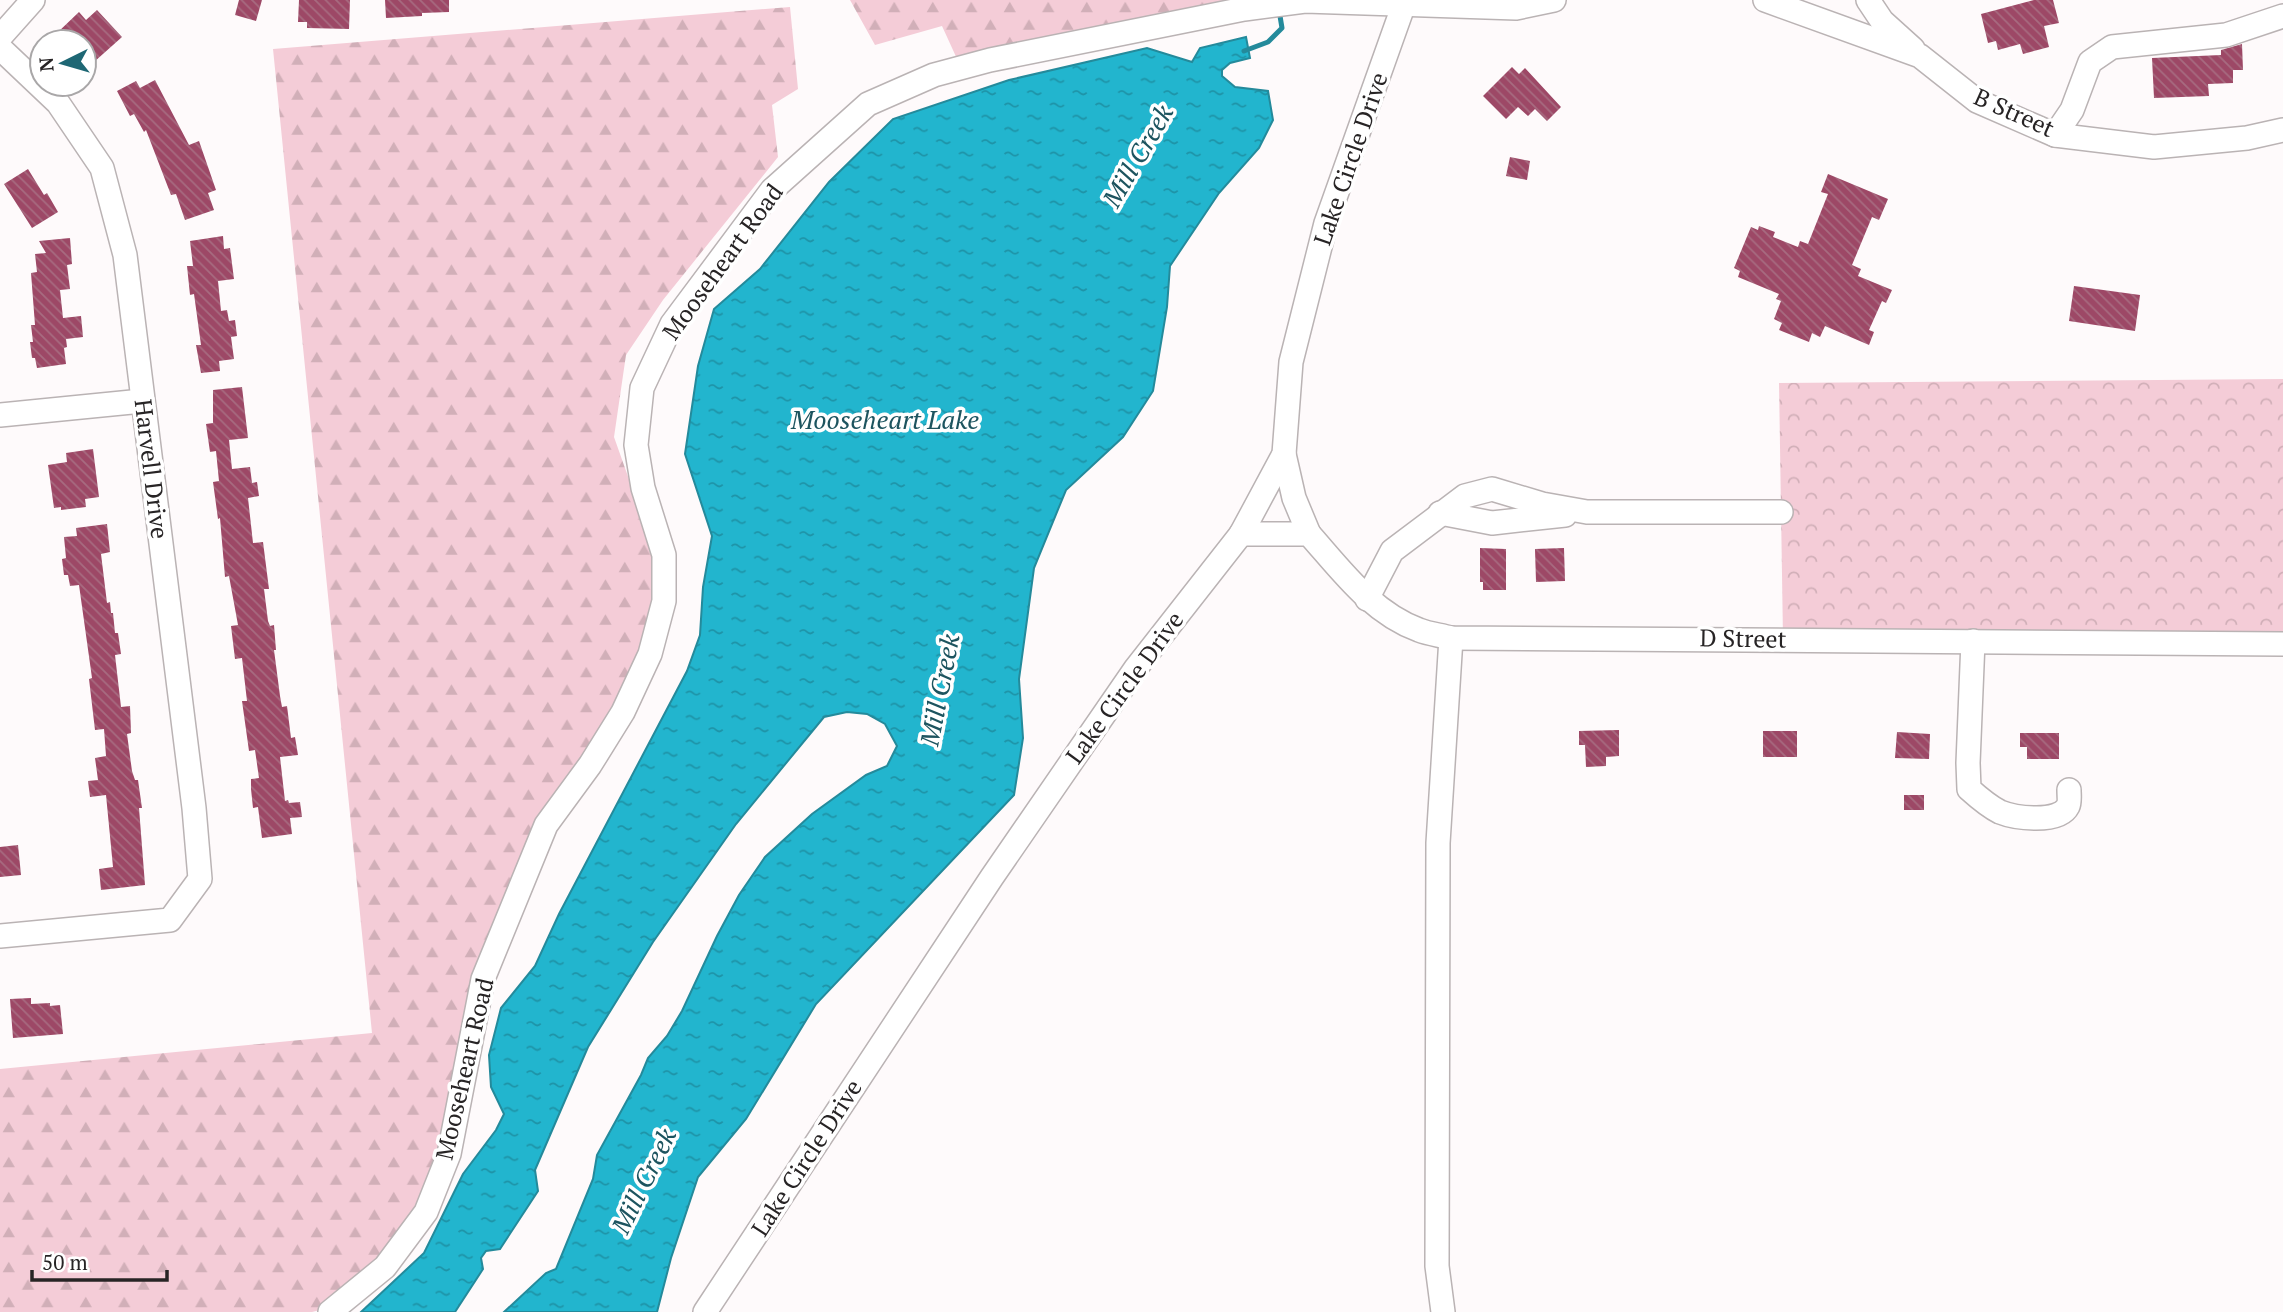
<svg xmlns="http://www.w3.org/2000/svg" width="2283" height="1312" font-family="'PT Serif',serif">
	<defs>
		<pattern id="forest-firs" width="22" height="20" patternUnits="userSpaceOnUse" patternTransform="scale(1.75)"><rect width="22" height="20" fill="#f4ccd7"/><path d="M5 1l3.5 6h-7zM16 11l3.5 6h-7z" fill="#d1afb8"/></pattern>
		<pattern id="park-crowns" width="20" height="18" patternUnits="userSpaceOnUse" patternTransform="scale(1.75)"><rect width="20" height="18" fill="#f4ccd7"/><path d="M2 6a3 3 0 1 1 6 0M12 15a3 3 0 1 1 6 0" fill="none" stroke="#d1afb8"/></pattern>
		<pattern id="water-ripples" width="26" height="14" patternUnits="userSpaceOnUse" patternTransform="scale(1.75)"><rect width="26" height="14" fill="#22b5ce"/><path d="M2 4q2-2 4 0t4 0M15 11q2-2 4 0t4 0" fill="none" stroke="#1e93a7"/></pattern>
		<pattern id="building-back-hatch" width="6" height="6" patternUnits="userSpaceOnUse" patternTransform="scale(1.75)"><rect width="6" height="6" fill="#9d4866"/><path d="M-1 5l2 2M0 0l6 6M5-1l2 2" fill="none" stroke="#a76b80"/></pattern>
	</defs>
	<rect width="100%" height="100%" fill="#fefafb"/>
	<g fill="url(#forest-firs)">
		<path d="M850,0h378l-270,61 -16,-35 -67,19z"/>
		<path d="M790,7l8,82 -26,16 6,52 -115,143 -37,55 -12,82 34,96 8,52 -18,71 -31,69 -70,108 -59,126 -20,122 -24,85 -36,76 -78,68 -8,2h-312v-243l372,-36 -99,-984z"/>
	</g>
	<path fill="url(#park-crowns)" d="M2283,379v265l-500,-5 -4,-256z"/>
	<path fill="url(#water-ripples)" stroke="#248a9b" stroke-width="2" d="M1246,37l4,21 -20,5 -8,7v6l13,11 33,4 5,29 -14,28 -40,45 -49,73 -3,41 -14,84 -30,46 -57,53 -32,78 -15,111 4,59 -9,57 -198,209 -70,115 -48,58 -27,81 -14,54h-153l42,-39 10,-4 37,-90 4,-24 44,-80 7,-17 19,-22 15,-25 35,-75 22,-41 26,-38 47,-43 54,-39 21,-9 10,-20 -12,-22 -18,-10 -20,-2 -23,5 -88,107 -83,118 -65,105 -53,123 3,21 -38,58 -14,2 -5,7 2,11 -28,43h-94l63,-59 39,-79 33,-44 8,-16 -13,-27 -2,-32 12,-47 34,-42 24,-52 128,-243 13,-36 3,-48 9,-51 -27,-82 13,-88 16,-57 46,-40 69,-87 64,-63 116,-39 138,-32 45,14 8,-14z"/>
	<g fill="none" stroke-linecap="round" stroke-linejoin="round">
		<path stroke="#248a9b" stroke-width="5" d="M1244,51l24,-9 14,-14 -3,-18"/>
	</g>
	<g fill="url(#building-back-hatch)">
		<path d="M239,0h23l-6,21 -21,-6z"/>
		<path d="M299,0h51l-1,29 -42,-1v-6h-9z"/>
		<path d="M385,0h64v12l-27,1v3l-36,2z"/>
		<path d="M2034,0h19l6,23 -15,3 5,21 -26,7 -3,-10 -22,6 -2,-9 -8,2 -7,-29z"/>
		<path d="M97,10l25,27 -28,25 -10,-11v-9h-19l-8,-9 22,-21 7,8z"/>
		<path d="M2242,44l1,26h-10v13l-25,1 1,12 -55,2 -2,-40 69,-3v-5z"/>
		<path d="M1512,67l7,7 6,-6 36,39 -14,14 -12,-12 -7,7 -10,-9 -12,12 -23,-23z"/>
		<path d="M155,80l34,65 10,-4 17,49 -8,3 6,17 -29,10 -9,-26 -5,1 -25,-65 -2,2 -10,-18 -4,2 -13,-25 19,-10 4,7z"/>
		<path d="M1510,157l20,4 -3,19 -21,-4z"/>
		<path d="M28,169l16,26 3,-2 11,19 -26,16 -28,-44z"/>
		<path d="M1828,174l60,25 -9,21 -7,-3 -20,48 9,4 -3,7 34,14 -6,13 -4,-2 -13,29 5,2 -5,13 -44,-19 -5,11 -8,-4 -3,9 -30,-12 3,-7 -8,-4 7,-18 -5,-2 3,-5 -41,-17 2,-6 -6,-3 17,-41 7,3 1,-4 16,6 -2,5 25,10 2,-6 8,3 20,-50 -7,-2z"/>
		<path d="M223,236l1,13 6,-1 4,31 -16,2 3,30 6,-1 2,11 6,-1 2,16 -6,1 3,22 -15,2 1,10 -19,2 -5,-28h5l-7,-51 -4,1 -3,-29h6l-3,-25z"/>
		<path d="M70,238l2,26 -5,1 3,24 -10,1 3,28 18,-2 2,21 -17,2 1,8 -3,1 2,16 -29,4 -2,-10h-3l-2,-16h3l-2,-17h4l-4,-52 6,-1 -2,-18 11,-1 -7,-12z"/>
		<path d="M2074,286l66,9 -5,36 -66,-10z"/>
		<path d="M242,387l6,51 -19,2 3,29 18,-2 2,16 5,-1 2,14 -11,2 5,45 10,-1 6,47h-5l4,32 2,5 4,-1 2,25h-2l6,46 2,11 5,-1 4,32 4,-1 3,18 -18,2 5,44 3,-1 1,3 11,-1 2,15 -12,1 2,16 -30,4 -4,-31 -5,1 -2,-19v-10l8,-1 -4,-28 -6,1 -7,-50h5l-5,-43 -7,1 -4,-33 7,-1 -9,-49 -4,1 -5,-59 -2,1 -5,-37 6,-1 -3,-30 -6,1 -4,-28 7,-1v-33z"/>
		<path d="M93,449l6,48 -14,2 1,8 -25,3v-3l-7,1 -6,-43 19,-3 -1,-9z"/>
		<path d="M107,524l3,28 -9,2 6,49 3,-1 1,11h2l2,20h3l3,21 -6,1 6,52 9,-1 1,27 -4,1 5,37 3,9h3l4,28h-3l6,77 -44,5 -2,-21 14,-2 -7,-72 -16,2 -2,-16 10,-1 -3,-22 11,-2 -2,-27 -9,1 -6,-51 3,-1 -13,-93 -9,1 -2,-11h-4l-2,-16 4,-1 -2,-21 13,-1 -1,-8z"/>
		<path d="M1480,548l26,1v41h-23v-8h-3z"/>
		<path d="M1564,548l1,33 -29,1 -1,-33z"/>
		<path d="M1619,730v26l-13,1v9l-20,1 -1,-22h-6v-14z"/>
		<rect x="1763" y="731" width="34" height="26"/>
		<path d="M1897,732l33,2 -1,25 -34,-1z"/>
		<path d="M2020,733h39v26h-32v-12h-7z"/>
		<rect x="1904" y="795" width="20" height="15"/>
		<path d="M18,845l3,30 -21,2v-30z"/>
		<path d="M31,998v6l19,-1v3l10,-1 3,29 -50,4 -3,-39z"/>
	</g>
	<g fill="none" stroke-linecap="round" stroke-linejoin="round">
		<defs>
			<g id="minor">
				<path d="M1765,0l155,56 57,45 78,34 99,12 93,-9 36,-8"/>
				<path d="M1868,0l14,21 31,28"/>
				<path d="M0,37l33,-37"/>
				<path d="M0,48l58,55 44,65 23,87 69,553 6,71 -30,41 -170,16"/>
				<path d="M2055,135l17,-25 18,-48 22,-15 114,-12 57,-19"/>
				<path d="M0,415l142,-14"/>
				<path d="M1284,454l10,44 15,36"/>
				<path d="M1440,513l52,10 73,-8"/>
				<path d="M1241,534h68c32,36 63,79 110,96 10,4 21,5 32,8l832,6"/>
				<path d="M1367,599l25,-48 73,-55 27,-7 50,15 45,8h194"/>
				<path d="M1973,641l-5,122 1,26c10,9 19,17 31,23 15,6 59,12 68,-6 2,-4 1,-11 1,-16"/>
				<path d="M330,1312l55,-45 41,-55 23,-58 34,-175 63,-154 44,-60 33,-53 27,-58 14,-53v-46l-21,-67 -7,-43 6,-57 30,-64 100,-134 96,-86 66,-29 56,-15 254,-51 61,-8 211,7 38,-8"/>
				<path d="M705,1312l287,-435 144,-209 105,-134 43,-80 7,-92 35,-139 78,-219"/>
				<path d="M1443,1312l-6,-46 1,-423 13,-205"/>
			</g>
		</defs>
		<use href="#minor" stroke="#bab3b4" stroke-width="26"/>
		<use href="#minor" stroke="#fff" stroke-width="23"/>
	</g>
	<g text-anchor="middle" stroke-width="7" stroke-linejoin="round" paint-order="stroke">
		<g font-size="24" fill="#272425" stroke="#fff">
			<text transform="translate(2014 113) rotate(24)" y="8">B Street</text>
			<text transform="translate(1351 159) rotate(-71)" y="8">Lake Circle Drive</text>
			<text transform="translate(723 262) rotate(-54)" y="8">Mooseheart Road</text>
			<text transform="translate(151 469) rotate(83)" y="8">Harvell Drive</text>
			<text transform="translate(1743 639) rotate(1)" y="8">D Street</text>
			<text transform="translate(1125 688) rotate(-54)" y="8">Lake Circle Drive</text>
			<text transform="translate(465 1069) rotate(-77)" y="8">Mooseheart Road</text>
			<text transform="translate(807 1158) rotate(-57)" y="8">Lake Circle Drive</text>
		</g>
		<g font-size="26" font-style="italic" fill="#1d545f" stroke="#fff">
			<text transform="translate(1138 156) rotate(-60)" y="9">Mill Creek</text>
			<text x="885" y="429">Mooseheart Lake</text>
			<text transform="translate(940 690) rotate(-79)" y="9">Mill Creek</text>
			<text transform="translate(644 1181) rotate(-64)" y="9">Mill Creek</text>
		</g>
	</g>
	<g transform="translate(63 63) rotate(265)"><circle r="33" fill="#ffffff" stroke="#a9a7a8" stroke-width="2"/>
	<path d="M0-5L12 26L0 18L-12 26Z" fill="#1e6774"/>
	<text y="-10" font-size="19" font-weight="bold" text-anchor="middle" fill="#272425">N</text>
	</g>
	<path d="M32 1270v10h135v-10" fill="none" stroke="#272425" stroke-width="3.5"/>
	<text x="42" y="1270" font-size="21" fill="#272425" stroke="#ffffff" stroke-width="5" paint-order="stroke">50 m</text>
</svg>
